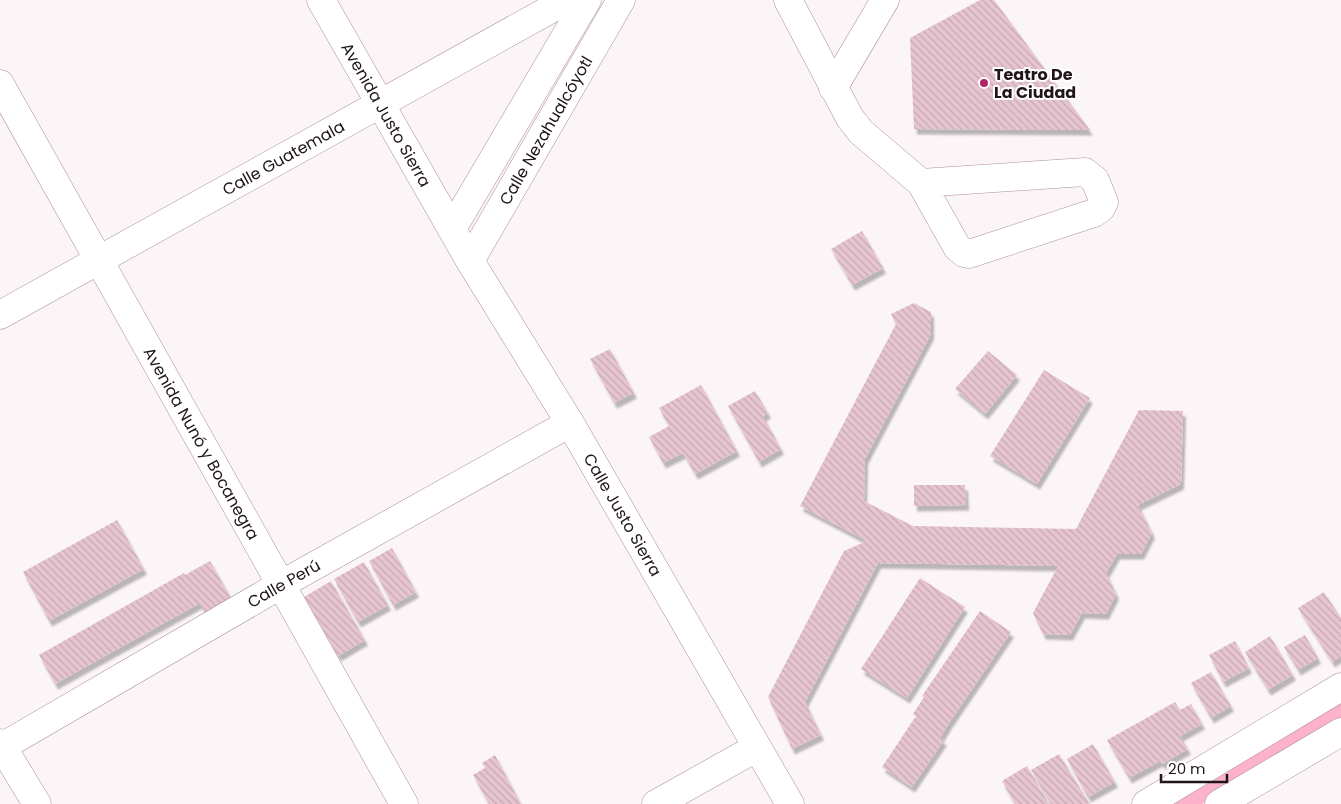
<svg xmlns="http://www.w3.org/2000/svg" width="1341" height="804" font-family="Poppins,sans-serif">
	<defs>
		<pattern id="building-back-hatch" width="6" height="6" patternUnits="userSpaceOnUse" patternTransform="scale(1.25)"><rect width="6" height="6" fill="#e6c5cf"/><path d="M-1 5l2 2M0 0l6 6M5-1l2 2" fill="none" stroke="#c5a8b1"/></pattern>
		<filter id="shadow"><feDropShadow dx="3" dy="5.5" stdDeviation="1" flood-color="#0004"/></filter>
	</defs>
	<rect width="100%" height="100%" fill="#fcf5f7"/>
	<path fill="#fcb2cb" d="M1341,695v28l-139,81h-46z"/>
	<g fill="url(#building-back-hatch)" filter="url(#shadow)">
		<path d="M980,0h14l96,130 -176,-1 -4,-91z"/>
		<path d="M862,231l21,37 -31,17 -21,-36z"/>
		<path d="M914,303l17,9v22l-66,125 -1,42 49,25 163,3 63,-119 44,1 -2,73 -43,21 14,28 -11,21h-24l-11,19 10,21 -10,20 -24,-1 -12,22 -27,-1 -10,-21 25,-47 -180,-3 -73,139 16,33 -29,14 -24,-52 76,-146 23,-10 -67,-35 96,-182 -5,-10z"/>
		<path d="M610,349l24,44 -20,10 -24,-44z"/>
		<path d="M988,351l29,24 -32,39 -30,-25z"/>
		<path d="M1044,370l46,28 -53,86 -47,-28z"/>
		<path d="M701,385l36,66 -42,23 -12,-21 -20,10 -14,-26 20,-11 -10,-18z"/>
		<path d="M755,391l13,22 -5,3 18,33 -22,13 -31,-56z"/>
		<path d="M914,485h51l1,20 -52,1z"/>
		<path d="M117,520l27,49 -95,52 -26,-49z"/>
		<path d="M392,548l24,44 -23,13 -24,-44z"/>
		<path d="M210,561l21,37 -26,15 -5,-10 -145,81 -16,-29 145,-82 1,2z"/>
		<path d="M364,562l24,43 -30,17 -24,-43z"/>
		<path d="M920,578l45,29 -58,91 -46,-29z"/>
		<path d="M331,581l34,59 -27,16 -34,-59z"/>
		<path d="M1324,592l17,26v38l-9,6 -34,-54z"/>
		<path d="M980,611l31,21 -62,91 -9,15 4,2 -32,47 -30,-20 34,-51 -3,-2 11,-17 -2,-1z"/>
		<path d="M1305,635l13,23 -20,12 -14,-23z"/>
		<path d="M1270,636l23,39 -25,15 -23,-38z"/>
		<path d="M1235,641l14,27 -26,14 -14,-27z"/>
		<path d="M1211,672l20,34 -20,12 -20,-35z"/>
		<path d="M1175,702l5,8 11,-6 11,20 -22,12 8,13 -26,15 -2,-3 -31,17 -22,-38z"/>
		<path d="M1093,744l22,38 -27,15 -21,-38z"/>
		<path d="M1059,754l30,49 -2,1h-36l-20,-34z"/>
		<path d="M495,755l26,49h-32l-16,-29 12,-7 -3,-5z"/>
		<path d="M1027,766l22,38h-34l-13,-23z"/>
	</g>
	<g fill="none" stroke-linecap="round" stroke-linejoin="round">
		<defs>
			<g id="minor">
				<path id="s1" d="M321,0l149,261 100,162"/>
				<path d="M788,0l62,118 11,14 60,51 36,64 7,6 5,1 125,-41 7,-5 3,-6 -9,-22 -10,-8 -164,11"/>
				<path id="s2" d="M0,84l404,720"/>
				<path d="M833,88l52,-88"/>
				<path d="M452,229l135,-229"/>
				<path id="s3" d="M470,261l151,-261"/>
				<path id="s4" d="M0,315l567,-315"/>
				<path d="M0,743l37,61"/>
				<path d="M1146,804l195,-117"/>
				<path d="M1219,804l122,-72"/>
			</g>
			<g id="major">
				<path id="s5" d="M0,748l282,-164 288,-161 220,381"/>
				<path d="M656,804l100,-56"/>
			</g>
		</defs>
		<use href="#minor" stroke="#ae8f99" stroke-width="29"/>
		<use href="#major" stroke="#ae8f99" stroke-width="29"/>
		<use href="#minor" stroke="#fff" stroke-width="28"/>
		<use href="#major" stroke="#fff" stroke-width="28"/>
	</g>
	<circle fill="#af2566" stroke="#fff" stroke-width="2" cx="984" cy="83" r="5"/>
	<g text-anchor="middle" stroke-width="4" stroke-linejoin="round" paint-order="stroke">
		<g font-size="16" font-weight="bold" fill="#201518" stroke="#fff" text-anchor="start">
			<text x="994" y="80">Teatro De<tspan x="994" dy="18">La Ciudad</tspan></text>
		</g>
		<g font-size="16" fill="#201518" stroke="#fff">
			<text dy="6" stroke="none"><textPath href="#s1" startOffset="132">Avenida Justo Sierra</textPath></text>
			<text dy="6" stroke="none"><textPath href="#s3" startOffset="151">Calle Nezahualcóyotl</textPath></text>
			<text dy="6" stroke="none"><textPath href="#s4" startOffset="324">Calle Guatemala</textPath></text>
			<text dy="6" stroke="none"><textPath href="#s2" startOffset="412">Avenida Nunó y Bocanegra</textPath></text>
			<text dy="6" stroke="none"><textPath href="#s5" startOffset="762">Calle Justo Sierra</textPath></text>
			<text dy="6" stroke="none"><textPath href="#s5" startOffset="328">Calle Perú</textPath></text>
		</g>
	</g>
	<path d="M1161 774v8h66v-8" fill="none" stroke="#201518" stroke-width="2.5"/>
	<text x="1168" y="774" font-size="15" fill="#201518" stroke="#ffffff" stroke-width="4" paint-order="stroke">20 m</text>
</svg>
